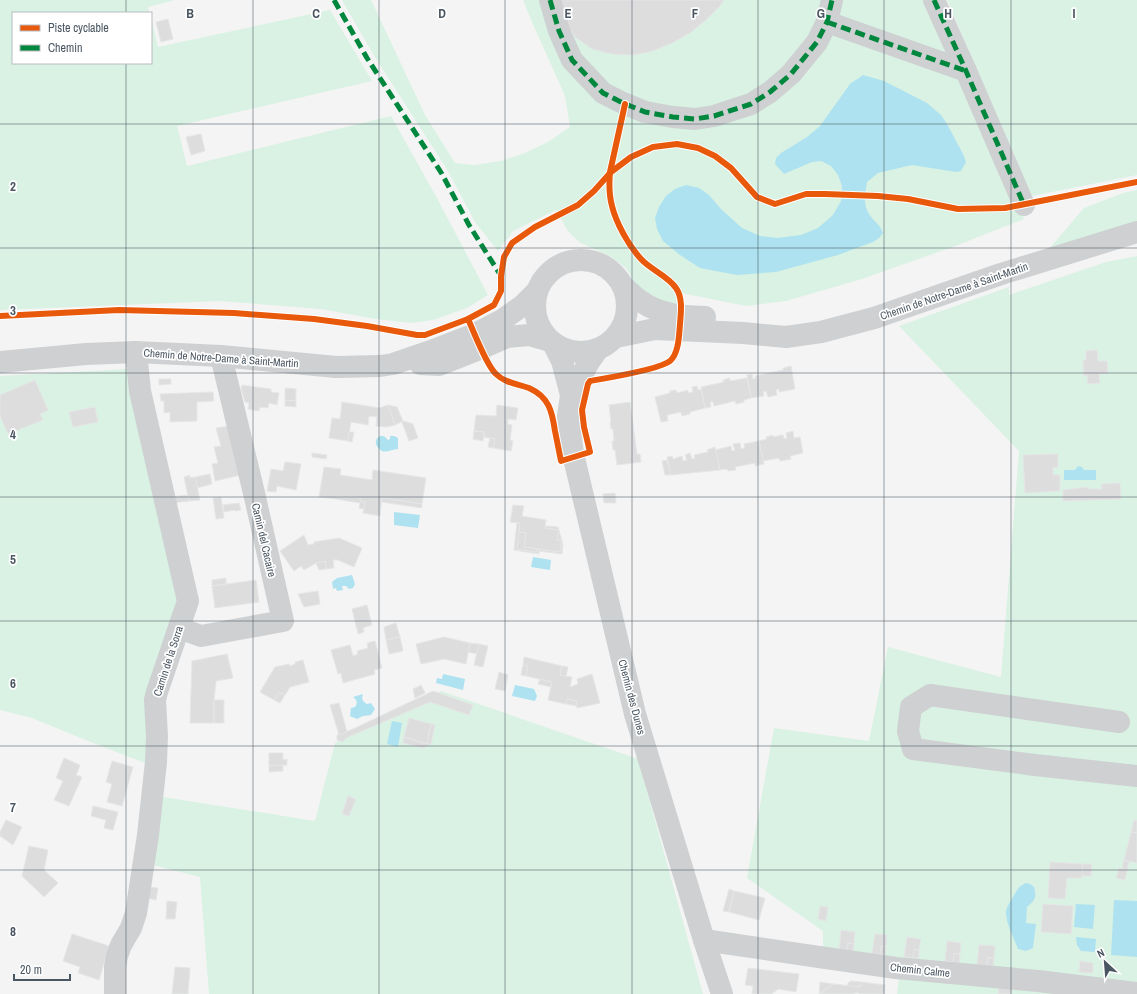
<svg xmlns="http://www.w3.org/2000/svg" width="1137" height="994" font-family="'Archivo Narrow',sans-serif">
	<rect width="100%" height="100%" fill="#f4f4f4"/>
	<g fill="#d9f2e3">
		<path d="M0,0h175l-27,7 1,6h-136v50h138v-44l7,28 172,-37 42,71 -195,45 10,40 204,-50 47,84 50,95 -21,13 -34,12 -22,3 -35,-4 -55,-10 -101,-8 -220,9z"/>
		<path d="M342,0h29l54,115 30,48 19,2 27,-4 24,-8 23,-11 22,-15 -5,-31 -33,-74 -9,-22h401l100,219 -66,26 -96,34 -76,22 -40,5 -70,-14 1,14 -18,-2 -21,-16 -12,-20 -16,-12 -31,-14 -11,-11 -12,-21 -43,21 -15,20 -23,-29 -27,-51 -75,-117z"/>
		<path d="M947,0h190v175l-105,21z"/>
		<path d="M1137,190v34l-88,25 35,-41 39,-15z"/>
		<path d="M1137,256v729l-314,-35v-19l-76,-53 27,-150 95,13 19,-94 113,30 18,-226 -120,-125 110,-39v8l97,-33z"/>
		<path d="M130,369l54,232 -34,164 -67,-26 -51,-21 -32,-8v-334z"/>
		<path d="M441,691l197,68 65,235h-494l-9,-117 -51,-13 8,-68 158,25 20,-78z"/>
		<path d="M899,977l161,17h-163z"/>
	</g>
	<g fill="#aee2f0">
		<path d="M863,75l21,6 43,22 14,12 6,9 16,30 3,8 -5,9 -5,1 -44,-7 -34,8 -11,9c-2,14 -5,24 5,36 5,6 8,7 11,15l-4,5 -6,4 -35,13 -62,17 -39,3 -37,-7 -20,-13 -17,-14 -6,-12 -2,-11 4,-11 7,-11 9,-7 11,-4 13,3 10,7 12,14 21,19 18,8 17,2 24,-3 17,-7 15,-13 8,-14 1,-15 -4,-11 -7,-9 -10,-5 -9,1 -28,12 -9,-10 1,-6 5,-5 26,-16 13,-11 30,-42z"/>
		<path d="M380,436h4l4,4 2,-1v-3h4l4,2v11c-5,0 -12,4 -16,2 -1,0 -2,-2 -3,-2 -4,-5 -5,-9 1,-13z"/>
		<path d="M1078,466l4,1 2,3h12v10h-32v-10h11z"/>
		<path d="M394,512l26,3 -2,13 -24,-3z"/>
		<path d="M533,557l18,3 -1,10 -19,-3z"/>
		<path d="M352,575l3,9 -2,4 -4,1 -3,-3h-4l1,4 -6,1 -1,-3 -3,1 -1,-7 5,-4z"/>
		<path d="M443,674l22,5 -2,11 -27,-7 1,-5 5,1z"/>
		<path d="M515,685l19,4 3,7 -2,5 -23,-5z"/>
		<path d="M363,694c-2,5 0,8 4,10l4,-1 4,6 -4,6 -8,1 -6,3 -7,-3 1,-8 4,-1c3,-4 2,-7 -2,-10z"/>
		<path d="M392,721l10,2 -4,24 -11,-3z"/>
		<path d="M1026,883l4,1 4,3c3,11 1,13 -7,20l-1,16 10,1 -3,24 -7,3 -8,-2c-4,-10 -13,-28 -12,-38 1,-5 5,-10 7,-14 4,-7 6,-11 13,-14z"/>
		<path d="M1114,900l23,1v56l-26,-2z"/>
		<path d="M1076,904l19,1 -2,24 -19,-2z"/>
		<path d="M1076,937l20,2 -1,13 -14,-1 -4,-6z"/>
	</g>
	<g fill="#ddddde" stroke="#e5e6e7">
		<path d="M559,0h165l-5,7 -13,13 -16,13 -18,10 -19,8 -20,4 -21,-1 -20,-5 -17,-12 -10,-15z"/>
		<path d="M168,19l5,20 -12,3 -5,-20z"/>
		<path d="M201,134l4,17 -14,4 -5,-18z"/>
		<path d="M1097,350l1,11h9l1,12 -9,1 1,9 -12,1 -1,-9 -3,1 -1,-16h3v-9z"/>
		<path d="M791,366l4,23 -16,3v-3l-3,1 1,5 -9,2 -2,-6 -3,1 1,4 -13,2 -4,-23 5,-1 1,5 3,-1 -1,-2 28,-6v-2z"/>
		<path d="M730,378v3l17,-3 4,20 -7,2v2l-8,2 -1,-3 -21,5 -1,-4h-3l1,5 -6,1 -4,-21 23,-5 -1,-2z"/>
		<path d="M159,379h12v5l-12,1z"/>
		<path d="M35,380l13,30 -8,4 3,6 -35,14 -8,-18v-21z"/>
		<path d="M242,385l29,4v3l8,1 -2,12 -8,-2 -1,5 -8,-1 -1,4 -11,-2 1,-6 -4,-1 -4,-13z"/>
		<path d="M697,386l1,4 3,-1 4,19 -15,4v2l-8,2 -1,-4 -14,3 1,6 -7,1 -6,-25 15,-4v-2l6,-1 1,3 11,-3v3l5,-1 -1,-5z"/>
		<path d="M285,388l11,1v12l-11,-1z"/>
		<path d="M213,392l1,9 -17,1v19l-27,1v-10l-6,1v-12h-3l-1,-7z"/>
		<path d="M285,400l11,1v6l-11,-1z"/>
		<path d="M342,402l37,6 9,-3 7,20 -9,2 -10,-1 1,-9 -8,-1 -1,9 -17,-3 -3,19 -19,-3 3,-20 8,1z"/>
		<path d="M630,402l7,52h3l1,8 -24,3 -2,-15h-2l-1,-9h2l-1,-12h-2l-1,-7h1l-2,-17z"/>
		<path d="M388,405l9,2 6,14 -8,4z"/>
		<path d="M497,405l21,3 -2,12 -8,-1v5l4,1 -2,15 3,1 -2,10 -18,-3 2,-9 -11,-2v-5l-10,-1 2,-16 20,1z"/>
		<path d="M95,407l3,15 -25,5 -4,-15z"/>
		<path d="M403,421l10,3 5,14 -9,3 -7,-19z"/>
		<path d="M230,426l11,49 -26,6 -3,-17 6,-1 -4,-16 7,-1 -5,-18z"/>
		<path d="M474,431l10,1 -1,9 -10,-2z"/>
		<path d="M793,431l1,7 6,-1 3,16 -13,3 1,3 -11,2 -1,-3 -16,3 -4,-20 8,-2 -1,-2 7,-2v2l10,-2 1,4 3,-1 -1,-5z"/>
		<path d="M349,432h5l-2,10 -4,-1z"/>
		<path d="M490,438l5,1 -2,9 -5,-1z"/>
		<path d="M759,441l5,23 -9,2v-3l-20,4 1,3 -8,1 -1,-2 -7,1 -5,-20 16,-4 1,5 3,-1 -2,-6 7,-1 1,6 4,-1 -1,-4z"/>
		<path d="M715,447l5,23 -49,5 -4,-18 5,-1 1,3 9,-3 1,5 4,-1 -2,-5 5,-2 2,6 3,-1 -1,-3 14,-3 -1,-2z"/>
		<path d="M312,453l15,2 -1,4 -14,-2z"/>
		<path d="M1058,454v13l-5,1v7h7v16l-35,2 -2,-38z"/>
		<path d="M667,460l4,15h-6l-3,-14z"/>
		<path d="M285,462l16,2 -5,26 -19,-4 -1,6 -9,-1 4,-22 12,2z"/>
		<path d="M324,467l17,2 -1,6 32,5 1,-10 53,8 -4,26 -40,-6 -2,18 -17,-3 2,-11 -5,-1 1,-3 -13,-2 -1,2 -10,-2 -1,3 -17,-2z"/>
		<path d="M210,474l2,10 -15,4 -2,-11z"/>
		<path d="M190,475v3l5,-1 5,23 -11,1 -5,-24z"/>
		<path d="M1120,483l1,16 -58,2v-11l26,-3v2h13l-1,-5z"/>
		<path d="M615,493l1,10h-12l-1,-9z"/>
		<path d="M188,495l1,6 -18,2 -1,-6z"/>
		<path d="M337,496l10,2 1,-2 13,2 -1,3 5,1 -1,7 -5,-1 1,-5 -24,-4z"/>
		<path d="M221,497l3,21 -8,1 -3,-21z"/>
		<path d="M382,498l40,6v4l-40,-6z"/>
		<path d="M239,503l2,7 -6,1 -1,-1 -10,2 -1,-7z"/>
		<path d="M513,505l11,1 -2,10 24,4 -1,8 14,2 -2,10 5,1 -2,11 -36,-5 2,-14 -7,-1 1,-9 -10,-1z"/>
		<path d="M517,523h3l-3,26 19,3 1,-3 23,3 2,-11 -5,-1 2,-10 -14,-2 1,-2 12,1 5,17 -1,10 -23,-3v3l-25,-4z"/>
		<path d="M519,532l7,1 -2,14 13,2 -1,3 -19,-3z"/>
		<path d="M304,535l4,10 6,-1v-2l25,-4 23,10 -8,19 -16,-7h-5l1,8 -8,1 -1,-8 -9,2 -12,7 -3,-4 -7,5 -14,-20z"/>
		<path d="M325,561l1,8 -7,1 -3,-7z"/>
		<path d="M226,578v6l-14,2v-6z"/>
		<path d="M256,580l3,22 -44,6 -3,-22z"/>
		<path d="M318,591l2,13 -16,3 -6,-13z"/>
		<path d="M367,605l5,20 -9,3 1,4 -6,2 -6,-25z"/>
		<path d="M396,623l4,14 -14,3 -2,-13z"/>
		<path d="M400,637l3,14 -14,3 -3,-14z"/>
		<path d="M444,637l26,6 -4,21 -22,-5 -23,5 -5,-20z"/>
		<path d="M375,641l7,27 -8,2 1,4 -32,9 -2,-10 -3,1 -7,-24 19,-5 3,11 5,-2 -1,-3 11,-3 -1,-5z"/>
		<path d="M470,643l9,1 -2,10 -9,-2z"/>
		<path d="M479,644l9,2 -5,21 -9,-2z"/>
		<path d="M227,654l6,24 -17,3 -2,19v23h-24l2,-62z"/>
		<path d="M524,657l38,9 -2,9 12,2 -2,10 8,-3 -1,-5 15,-5 8,29 -23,5 -1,-7 -9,-2 -1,5 -18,-4 4,-18 -26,-6 2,-10 -5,-1z"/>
		<path d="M303,660l6,22 -19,5 -5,8 -6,-3 -5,8 -14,-8 15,-25 14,-3 1,2 5,-2v-2z"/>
		<path d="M523,665l5,1 -2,10 -5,-1z"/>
		<path d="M562,666l6,1 -2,9 -6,-1z"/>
		<path d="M499,672l9,3 -3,16 -10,-2z"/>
		<path d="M540,679l12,3 -1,5 -13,-3z"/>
		<path d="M421,685l4,8 -10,5 -2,-9z"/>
		<path d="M433,691l40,14 -4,10 -39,-13 -84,36 -3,4 -6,-2v-5l16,-6z"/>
		<path d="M279,692l6,3 -5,8 -6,-3z"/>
		<path d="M567,699l9,2 1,5 -11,-2z"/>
		<rect x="214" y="700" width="10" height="23"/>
		<path d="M339,703l8,29 -8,3 -9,-30z"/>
		<path d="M409,718l22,6 -4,20 -23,-7z"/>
		<path d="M431,724l4,1 -4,19 -8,4 -20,-5 1,-6 23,7z"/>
		<path d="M269,753h14v7l4,-1v6l-18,1z"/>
		<path d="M64,758l16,7 -4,10 6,2 -13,29 -15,-6 9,-19 -7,-3z"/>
		<path d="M112,761l21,6 -11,39 -15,-4 5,-18 -6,-2z"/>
		<path d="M283,765v6l-14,1v-6z"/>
		<path d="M348,796l8,3 -7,17 -7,-2z"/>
		<path d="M93,806l25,6 -5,18 -9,-2 2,-8 -15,-4z"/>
		<path d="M6,820l16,7 -9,18 -13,-9v-4z"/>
		<path d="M1134,820l3,1v12l-6,-1z"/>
		<path d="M1131,832l6,1v30l-13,-3z"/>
		<path d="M29,846l19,4 -4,20 14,13 -14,14 -22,-21z"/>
		<path d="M1124,860l5,2 -2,8 -5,-1z"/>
		<path d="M1050,862l33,2 -1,14h-15l-2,21 -17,-1z"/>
		<path d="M1083,864h9l-1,12h-9z"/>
		<path d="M1119,868l8,2 -2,10 -9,-2z"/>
		<path d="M149,887l9,1 -2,12 -9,-2z"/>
		<path d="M729,889l5,2 -5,21 -6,-1z"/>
		<path d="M734,891l31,7 -6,22 -30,-8z"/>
		<path d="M167,901l10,1 -2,17h-9z"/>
		<path d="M1043,904l30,2 -2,28 -30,-2z"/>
		<path d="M820,906l8,1 -2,14 -8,-2z"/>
		<path d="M841,930l14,2 -1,12 -6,-1 -1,8 -8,-1z"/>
		<path d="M72,934l37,12 -10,34 -21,-7 2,-6 -17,-6z"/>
		<path d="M875,934l12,1 -1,12 -5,-1 -1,9 -8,-2z"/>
		<path d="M907,937l14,2 -2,11h-5l-1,8 -9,-1z"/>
		<path d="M947,941l14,2 -1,11h-6l-1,8 -8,-1z"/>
		<path d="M848,943l6,1 -1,7h-6z"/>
		<path d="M979,945l16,1 -1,12h-6l-1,8 -10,-1z"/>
		<path d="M881,946l5,1 -1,8h-5z"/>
		<path d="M914,950h5v8h-6z"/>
		<path d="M954,954h6l-1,9 -6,-1z"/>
		<path d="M988,958h6l-1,8h-6z"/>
		<path d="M1080,961l13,2v10l-14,-1z"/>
		<path d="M175,967l15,1 -2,26h-16z"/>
		<path d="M748,968l51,6 -3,18 -18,-3 -6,5h-20l1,-8 -8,-1z"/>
		<path d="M851,981l10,1v5l-14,-1 1,-3z"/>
		<path d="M820,982l13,2 -14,10z"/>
		<path d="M861,982l24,3 -1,9h-25v-1h-3l-3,1h-33l13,-10 28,3z"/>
		<path d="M999,987l13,2 -1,5h-13z"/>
	</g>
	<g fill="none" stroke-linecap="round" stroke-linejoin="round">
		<g stroke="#ced0d2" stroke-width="22">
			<path d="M550,0l9,31 13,29 31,33 20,10 22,9 28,5 22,2 19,-3 37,-12 19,-12 21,-18 26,-32 10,-20 5,-22"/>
			<path d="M934,0l32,71 58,134"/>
			<path d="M827,22l139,49"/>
			<circle cx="581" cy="306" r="46"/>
			<path d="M623,286c6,5 12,12 19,16 18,13 41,14 63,15"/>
			<path d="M616,337l39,-8 88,4 43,4 35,-5 53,-14 127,-44 136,-42"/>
			<path d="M553,343l9,18 9,34 -3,21 5,38 62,260 69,226 18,54"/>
			<path d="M0,362l86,-8 50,-2 85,4 115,11 44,-1 13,-2 38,-13 44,-17 27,-14 20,-14 15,-15"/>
			<path d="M420,364l19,1 43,-17 25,-11 22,-2 21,6"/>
			<path d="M571,395l18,-33 9,-13"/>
			<path d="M179,628l22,8 82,-15 -29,-128 -33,-137"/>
			<path d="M1119,722l-189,-27 -19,12 -3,24 5,18 122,16 102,11"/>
			<path d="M704,940l115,17 77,11 142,13 99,12"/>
			<path d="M115,994v-27l2,-11 4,-11 10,-17 5,-15 12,-78 8,-73 1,-26 -2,-36 2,-8 31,-91 -48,-210 -4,-39"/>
		</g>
		<g stroke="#00873e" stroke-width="5" stroke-dasharray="10 5" stroke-linecap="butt">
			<path d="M334,0l33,58 75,116 27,51 32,51"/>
			<path d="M550,0l9,31 13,29 31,33 20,10 22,9 28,5 22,2 19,-3 37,-12 19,-12 21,-18 26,-32 10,-20 5,-22"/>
			<path d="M934,0l32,71 58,134"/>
			<path d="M827,22l139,49"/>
		</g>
		<defs>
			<g id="cycleway">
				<path d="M0,316l119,-6 115,3 80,6 53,7 50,9h8l43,-16 26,-14 7,-14v-15l3,-19 8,-14 23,-16 43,-22 16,-14 17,-19 20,-15 22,-10 24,-3 21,4 17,8 16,12 26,29 18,7 31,-10h19l53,2 30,3 50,10 47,-1 132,-26"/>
				<path d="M468,319c6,13 18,46 28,55 9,9 22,10 33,14 20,9 23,23 26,43 2,10 4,20 6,30l29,-9 -6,-25 -2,-17 6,-26 2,-3c16,-3 69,-11 80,-20 9,-8 9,-26 10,-37 1,-12 3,-26 -4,-36 -8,-12 -25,-18 -35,-29 -12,-13 -25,-36 -29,-53 -3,-11 -3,-23 -2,-34l15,-68"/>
			</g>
		</defs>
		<use href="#cycleway" stroke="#fff" stroke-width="8"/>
		<use href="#cycleway" stroke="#e8590c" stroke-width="6"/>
	</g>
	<path fill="none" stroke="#4a5661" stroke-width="1" stroke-opacity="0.55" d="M126,0v13M253,0v994M379,0v994M505,0v994M632,0v994M758,0v994M884,0v994M1011,0v994M126,63v931M0,124h1137M0,248h1137M0,373h1137M0,497h1137M0,621h1137M0,746h1137M0,870h1137"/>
	<g text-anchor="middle" stroke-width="3.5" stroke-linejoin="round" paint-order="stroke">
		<g font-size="11" fill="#4a5661" stroke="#fff">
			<text transform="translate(954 291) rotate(-19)" y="4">Chemin de Notre-Dame à Saint-Martin</text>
			<text transform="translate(221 358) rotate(4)" y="4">Chemin de Notre-Dame à Saint-Martin</text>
			<text transform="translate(264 540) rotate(77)" y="4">Camin del Cacaire</text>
			<text transform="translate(168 661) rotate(-72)" y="4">Camin de la Sorra</text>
			<text transform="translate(632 697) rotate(75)" y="4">Chemin des Dunes</text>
			<text transform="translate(920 970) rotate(6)" y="4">Chemin Calme</text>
		</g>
	</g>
	<g font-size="13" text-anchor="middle" font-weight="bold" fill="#4a5661" stroke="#fff" stroke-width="3.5" stroke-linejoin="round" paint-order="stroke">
		<text x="190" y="18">B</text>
		<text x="316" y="18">C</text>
		<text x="442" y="18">D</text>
		<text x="568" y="18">E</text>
		<text x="695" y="18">F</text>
		<text x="821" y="18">G</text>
		<text x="948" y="18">H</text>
		<text x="1074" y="18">I</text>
		<text x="13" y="191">2</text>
		<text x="13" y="315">3</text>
		<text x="13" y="439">4</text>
		<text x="13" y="564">5</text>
		<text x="13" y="688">6</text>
		<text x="13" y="812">7</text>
		<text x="13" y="936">8</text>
	</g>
	<rect x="12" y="12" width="140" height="52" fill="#ffffff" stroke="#b7bbc0"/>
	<rect x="20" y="25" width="20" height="6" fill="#e8590c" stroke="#b7bbc0"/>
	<text x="48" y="32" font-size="12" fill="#4a5661">Piste cyclable</text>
	<rect x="20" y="45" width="20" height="6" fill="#00873e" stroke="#b7bbc0"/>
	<text x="48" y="52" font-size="12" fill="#4a5661">Chemin</text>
	<g transform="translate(1105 962) rotate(334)" stroke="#ffffff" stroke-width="3" paint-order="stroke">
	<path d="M0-3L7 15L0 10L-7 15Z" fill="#4a5661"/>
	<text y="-6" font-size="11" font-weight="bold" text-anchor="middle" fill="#4a5661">N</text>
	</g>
	<path d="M14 974v6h56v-6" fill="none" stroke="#4a5661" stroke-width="2"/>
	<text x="20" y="974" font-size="12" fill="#4a5661" stroke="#ffffff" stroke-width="3" paint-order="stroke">20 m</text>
</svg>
